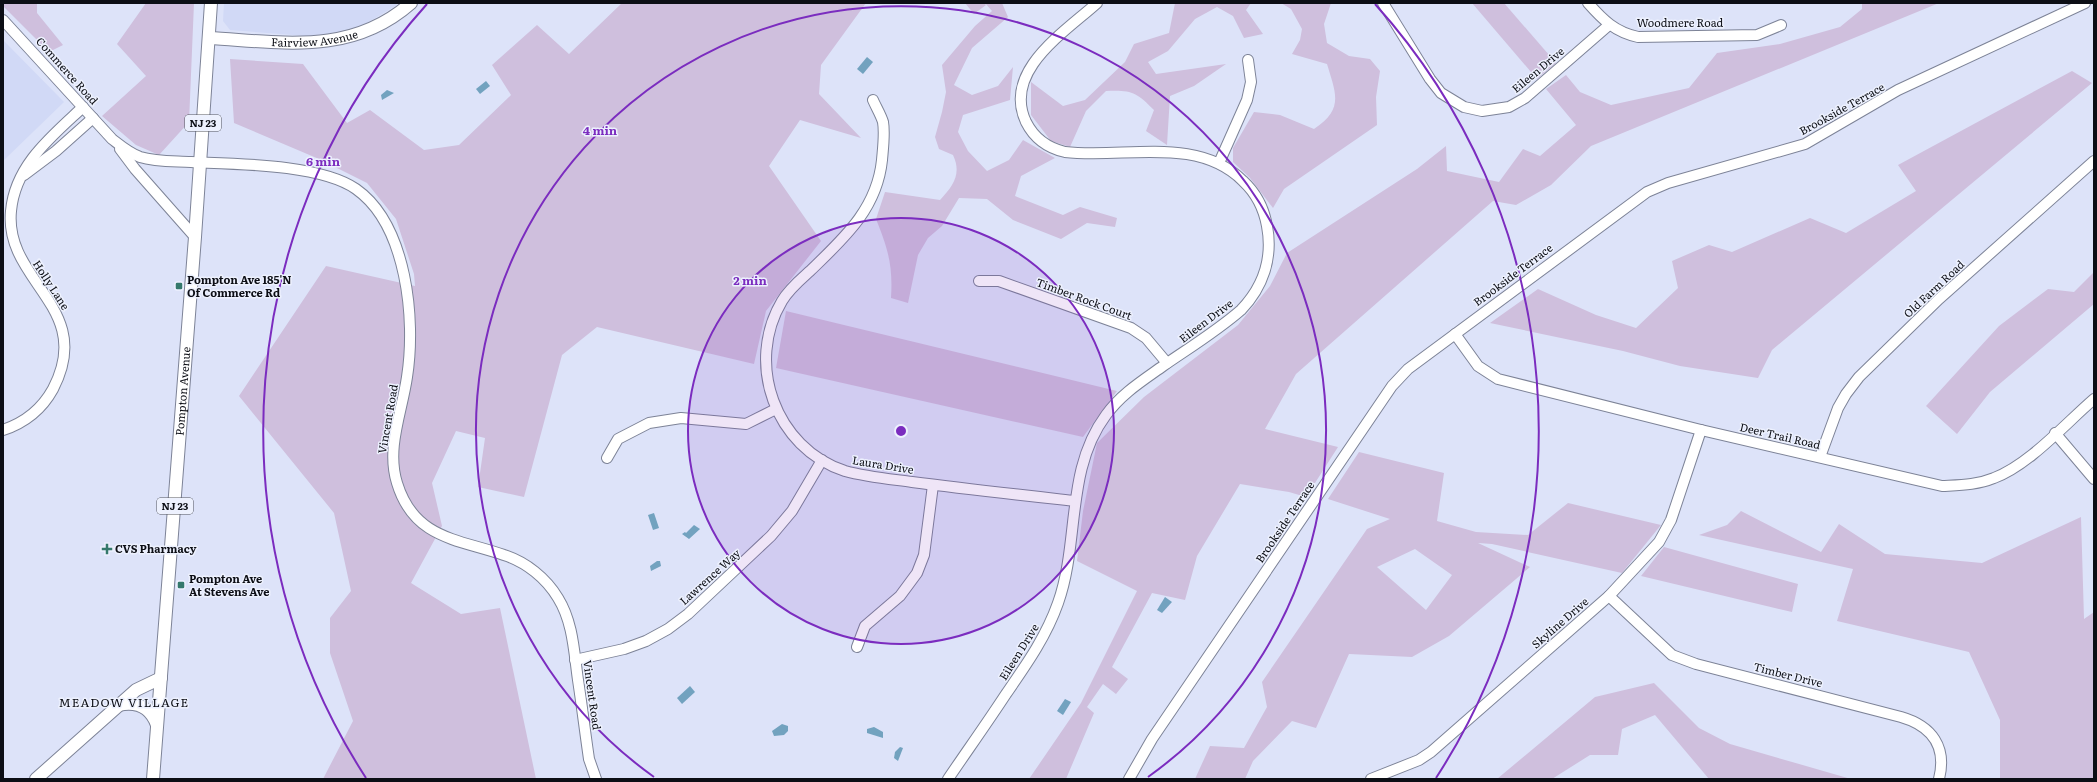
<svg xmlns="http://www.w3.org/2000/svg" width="2097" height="782" font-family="Literata,serif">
	<rect width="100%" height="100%" fill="#dde3f9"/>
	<g fill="#d1d9f6">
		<path d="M224,3h171l2,2 -35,21 -23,7 -33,3 -76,-6 -7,-9z"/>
		<path d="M3,40l61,62 -61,59z"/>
	</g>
	<g fill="#cfbfdd" fill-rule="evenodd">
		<path d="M3,3h34v10l26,32 -14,7 -46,-46z"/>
		<path d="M146,3h48l-5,119 -30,33 -23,-10 -34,-29 44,-40 -29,-32z"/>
		<path d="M622,3h244l-45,62 -2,29 42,44 -61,-18 -31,46 52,75 -55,70 -12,53 -157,-37 -35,28 -38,142 -46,-10 7,-49 -29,-7 -24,52 10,43 -31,57 50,31 39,-6 36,171h-213l30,-58 -23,-68v-35l21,-27 -17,-78 -95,-117 87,-130 89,20 -1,-12 -18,-55 -29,-36 -48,-24 -85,-36 -4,-64 73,5 44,59 23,-13 54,40 35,-5 52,-50 -19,-30 45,-40 32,29z"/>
		<path d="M965,3h19l2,2 -12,9z"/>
		<path d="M985,3h17l6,14 -36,31 -18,37 18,10 26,-9 15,-19 -3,33 -47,15 -5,17 10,19 19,20 22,-11 14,-20 32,18 -34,18 -6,20 48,19 17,-8 37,11 -2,9 -28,-4 -26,16 -48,-19 -26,-21 -28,-1 -17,28 -14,12 -10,17 -10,48 -17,-5c2,-33 -3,-49 -15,-79l9,-27 55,8c13,-14 22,-26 13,-45l-14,-6 -4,-12 7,-25 4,-20 -4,-27 33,-39 17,-15z"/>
		<path d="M1175,3h76l-5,7 17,24 -19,4 -11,-22 -16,-9 -22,12 -27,32 -20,11 8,12 70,-10 -32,22 -24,10 -3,49 -21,-14 8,-21c-18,-18 -22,-20 -48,-19l-20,20 -16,36 -19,-6 -20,-26v-33l32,24 22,-6 40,-38 9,-18 35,-11z"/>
		<path d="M1281,3h50l-7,21 3,19 22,13 21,3 10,12 -4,26 1,28 -93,64 -11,19 -23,-30 -17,-16v-14l21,-36 26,3 34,14c30,-20 22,-35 13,-65l-35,-10 8,-14 2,-11 -11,-20z"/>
		<path d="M1472,3h32l52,60 -19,16z"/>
		<path d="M1862,3h77l-348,143 -40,39 -35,20 -23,-4 -197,173 -31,55 73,18 -32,50 -17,-5 -49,-8 -43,72 -12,44 -33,-7 -40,74 16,12 -12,15 -13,-10 -16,23 7,6 -28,66h-37l52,-76 56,-112 -60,-30 6,-50 14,-68 47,-46 94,-72 32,-39 17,-33 130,-84 29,-23 1,25 52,11 24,-33 17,7 36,-31 -30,-36 20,-14 14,17 31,13 78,-17 28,-35 63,-9 60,-17 22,-18z"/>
		<path d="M2072,71l20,12 -320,267 -14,28 -78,-12 -57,-15 -133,-28 48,-34 58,26 40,13 42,-40 -6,-27 37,-16 23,7 78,-34 36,15 70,-42 -18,-26z"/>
		<path d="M2094,272v32l-104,88 -33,42 -31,-28 73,-80 49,-37 26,3z"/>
		<path d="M786,311l331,80 -34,46 -307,-69z"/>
		<path d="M1359,452l85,21 -7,48 39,11 52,3 40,-32 93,22 -39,48 -130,-29 -14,-1 52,24 -81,69 -37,21 -63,-3 -33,74 -24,-7 -39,40 -8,18h-50l15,-33 34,2 23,-41 -5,-25 105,-153 23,-10 -62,-20zM1415,549l37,26 -26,35 -49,-43z"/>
		<path d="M1741,511l80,41 18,-28 46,30 97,9 99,-46 3,102 10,-7v167h-94v-59l-31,-68 -132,-31 16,-52 -154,-34 28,-10z"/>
		<path d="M1664,547l134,37 -6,28 -151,-36z"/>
		<path d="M1654,683l45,45 31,16 121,35h-142l-54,-64 -33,14 -4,26h-28l-38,24h-55l98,-82z"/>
	</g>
	<g fill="#72a2bf">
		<path d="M867,57l6,5 -10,12 -6,-5z"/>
		<path d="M486,81l4,5 -10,8 -4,-5z"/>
		<path d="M387,90l7,3 -12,7 -1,-5z"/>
		<path d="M654,513l5,15 -6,2 -5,-15z"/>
		<path d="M694,525l6,4 -11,10 -7,-5 3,-2 1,1z"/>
		<path d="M657,561h3l1,5 -10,5 -1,-5z"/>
		<path d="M1165,597l7,5 -10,11 -5,-3z"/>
		<path d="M690,686l5,6 -13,12 -5,-6z"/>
		<path d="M1065,699l6,3 -8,13 -6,-4z"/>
		<path d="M782,724l6,2v5l-4,4 -10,1 -2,-5z"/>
		<path d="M874,727l9,5v6l-16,-5v-4z"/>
		<path d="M900,747l3,1 -5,13 -4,-3 1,-6z"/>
	</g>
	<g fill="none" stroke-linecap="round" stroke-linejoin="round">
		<defs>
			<g id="minor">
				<path d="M1383,3l47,76 11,14 23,14 18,4 27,-4 16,-9 84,-73"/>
				<path d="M1588,3c15,17 27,29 50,34l119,-2 24,-10"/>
				<path d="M3,20l109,119c9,7 17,14 28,18 16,5 34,4 51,5 45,2 129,2 165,27 51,36 60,131 51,188 -5,35 -21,71 -10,106 17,56 61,56 107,72 22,7 42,23 54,43 15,24 16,54 20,82 4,26 7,52 11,79l7,20"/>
				<path d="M873,100c3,7 8,15 10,22 2,11 0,26 -1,38 -5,49 -38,78 -72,111 -10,9 -21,18 -28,30 -37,62 -7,147 63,170 22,6 45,8 67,11 54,7 109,13 163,19"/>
				<path d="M120,149l15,20 60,68"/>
				<path d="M1219,163l28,-63 4,-18 -3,-22"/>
				<path d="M24,175l32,-24 37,-33"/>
				<path d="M979,281h20l132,47 15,10 21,25"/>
				<path d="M1455,334l23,32 20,13 203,51 241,56c18,-1 35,-1 52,-8 35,-13 71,-54 100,-79"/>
				<path d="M3,430c21,-7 39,-21 50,-41 43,-82 -49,-107 -42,-178 4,-46 41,-75 72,-104"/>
				<path d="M2055,433l39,46"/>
				<path d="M1820,457l18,-49 8,-14 13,-17 80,-78 155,-138"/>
				<path d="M607,458l11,-19 31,-16 32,-5 65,6 30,-15"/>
				<path d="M1609,596l63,59 24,9 205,53c31,9 46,30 38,62"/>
				<path d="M857,647l8,-21 35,-30 17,-23 7,-18 9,-70"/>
				<path d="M575,660l49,-11 22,-8 22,-12 20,-15 83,-78 21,-25 30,-51"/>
				<path d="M948,779c19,-28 39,-56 58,-85 20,-29 40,-57 52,-91 22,-62 7,-133 48,-188 15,-21 36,-34 57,-49 26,-18 54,-35 78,-56 22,-23 32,-52 26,-84 -3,-17 -11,-33 -24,-45 -46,-46 -119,-22 -178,-29 -17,-4 -31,-14 -39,-30 -24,-51 39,-90 71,-119"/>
				<path d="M1129,779l23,-40 240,-353 16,-17 239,-177 21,-9 137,-39 93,-54 187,-87"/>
				<path d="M1371,779l48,-19 12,-8 178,-156 50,-54 12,-22 30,-90"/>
			</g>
			<g id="major">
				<path id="s1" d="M209,38c73,4 142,18 202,-35"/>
				<path d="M119,705c18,-4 32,3 38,20"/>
				<path d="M36,779l100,-89 25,-12"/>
				<path id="s2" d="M153,779l42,-542 16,-234"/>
			</g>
		</defs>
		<use href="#minor" stroke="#7d8397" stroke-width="12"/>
		<use href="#major" stroke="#7d8397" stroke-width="14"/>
		<use href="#minor" stroke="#fff" stroke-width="10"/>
		<use href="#major" stroke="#fff" stroke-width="12"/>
	</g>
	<circle cx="901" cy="431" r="213" fill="#7b2cbf" fill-opacity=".12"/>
	<g fill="none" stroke="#7b2cbf" stroke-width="2">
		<circle cx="901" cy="431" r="213"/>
		<path d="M654 777A425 425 0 1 1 1148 777"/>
		<path d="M366 778A638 638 0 0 1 427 4M1375 4A638 638 0 0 1 1436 778"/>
	</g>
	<g fill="#35796c" stroke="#edf1fe" stroke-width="1.5">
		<rect x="175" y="282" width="8" height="8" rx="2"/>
		<path d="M105 543h4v4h4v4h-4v4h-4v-4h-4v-4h4z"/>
		<rect x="177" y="581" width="8" height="8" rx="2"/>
	</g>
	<g text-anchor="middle" stroke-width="3" stroke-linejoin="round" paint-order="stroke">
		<g fill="#edf1fe" stroke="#50525b" stroke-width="1">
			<rect x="185" y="115" width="36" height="16" rx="3"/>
			<rect x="157" y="498" width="36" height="16" rx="3"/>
		</g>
		<g font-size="10" font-weight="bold" fill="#0c0e15">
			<text x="203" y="127">NJ 23</text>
			<text x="175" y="510">NJ 23</text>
		</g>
		<g font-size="11" fill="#0c0e15" stroke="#edf1fe">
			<text x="1680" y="27">Woodmere Road</text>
			<text dy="4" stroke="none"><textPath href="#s1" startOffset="106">Fairview Avenue</textPath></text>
			<text transform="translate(1538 70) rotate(-40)" y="4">Eileen Drive</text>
			<text transform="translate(67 71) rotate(48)" y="4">Commerce Road</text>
			<text transform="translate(1842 109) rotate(-29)" y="4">Brookside Terrace</text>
			<text transform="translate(1513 275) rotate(-37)" y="4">Brookside Terrace</text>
			<text transform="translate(51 285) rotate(57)" y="4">Holly Lane</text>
			<text transform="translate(1934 289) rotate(-43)" y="4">Old Farm Road</text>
			<text transform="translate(1084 299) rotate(20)" y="4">Timber Rock Court</text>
			<text transform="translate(1206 321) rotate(-37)" y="4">Eileen Drive</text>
			<text dy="4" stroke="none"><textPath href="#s2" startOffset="389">Pompton Avenue</textPath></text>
			<text transform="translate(388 419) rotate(-80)" y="4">Vincent Road</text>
			<text transform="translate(1780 436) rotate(13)" y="4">Deer Trail Road</text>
			<text transform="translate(883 465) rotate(9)" y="4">Laura Drive</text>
			<text transform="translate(1285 522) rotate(-56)" y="4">Brookside Terrace</text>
			<text transform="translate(710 577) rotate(-42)" y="4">Lawrence Way</text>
			<text transform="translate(1560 623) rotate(-41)" y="4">Skyline Drive</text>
			<text transform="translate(1019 652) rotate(-58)" y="4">Eileen Drive</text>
			<text transform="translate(1788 675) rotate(14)" y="4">Timber Drive</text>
			<text transform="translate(592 695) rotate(82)" y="4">Vincent Road</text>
		</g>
		<g font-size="11" font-weight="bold" fill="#0c0e15" stroke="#edf1fe" text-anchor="start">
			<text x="187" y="284">Pompton Ave 185'N<tspan x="187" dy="13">Of Commerce Rd</tspan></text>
			<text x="115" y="553">CVS Pharmacy</text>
			<text x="189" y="583">Pompton Ave<tspan x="189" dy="13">At Stevens Ave</tspan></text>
		</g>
		<g font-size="12" letter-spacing="1" fill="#0c0e15" stroke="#edf1fe">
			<text x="124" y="707">MEADOW VILLAGE</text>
		</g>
	</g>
	<circle cx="901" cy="431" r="6" fill="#7b2cbf" stroke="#edf1fe" stroke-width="2"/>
	<g font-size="12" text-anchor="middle" font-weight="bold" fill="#7b2cbf" stroke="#edf1fe" stroke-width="3" stroke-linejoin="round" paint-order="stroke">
		<text x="600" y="135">4 min</text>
		<text x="323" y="166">6 min</text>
		<text x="750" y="285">2 min</text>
	</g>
	<rect width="2097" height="782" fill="none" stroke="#0c0e15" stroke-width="8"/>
</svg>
